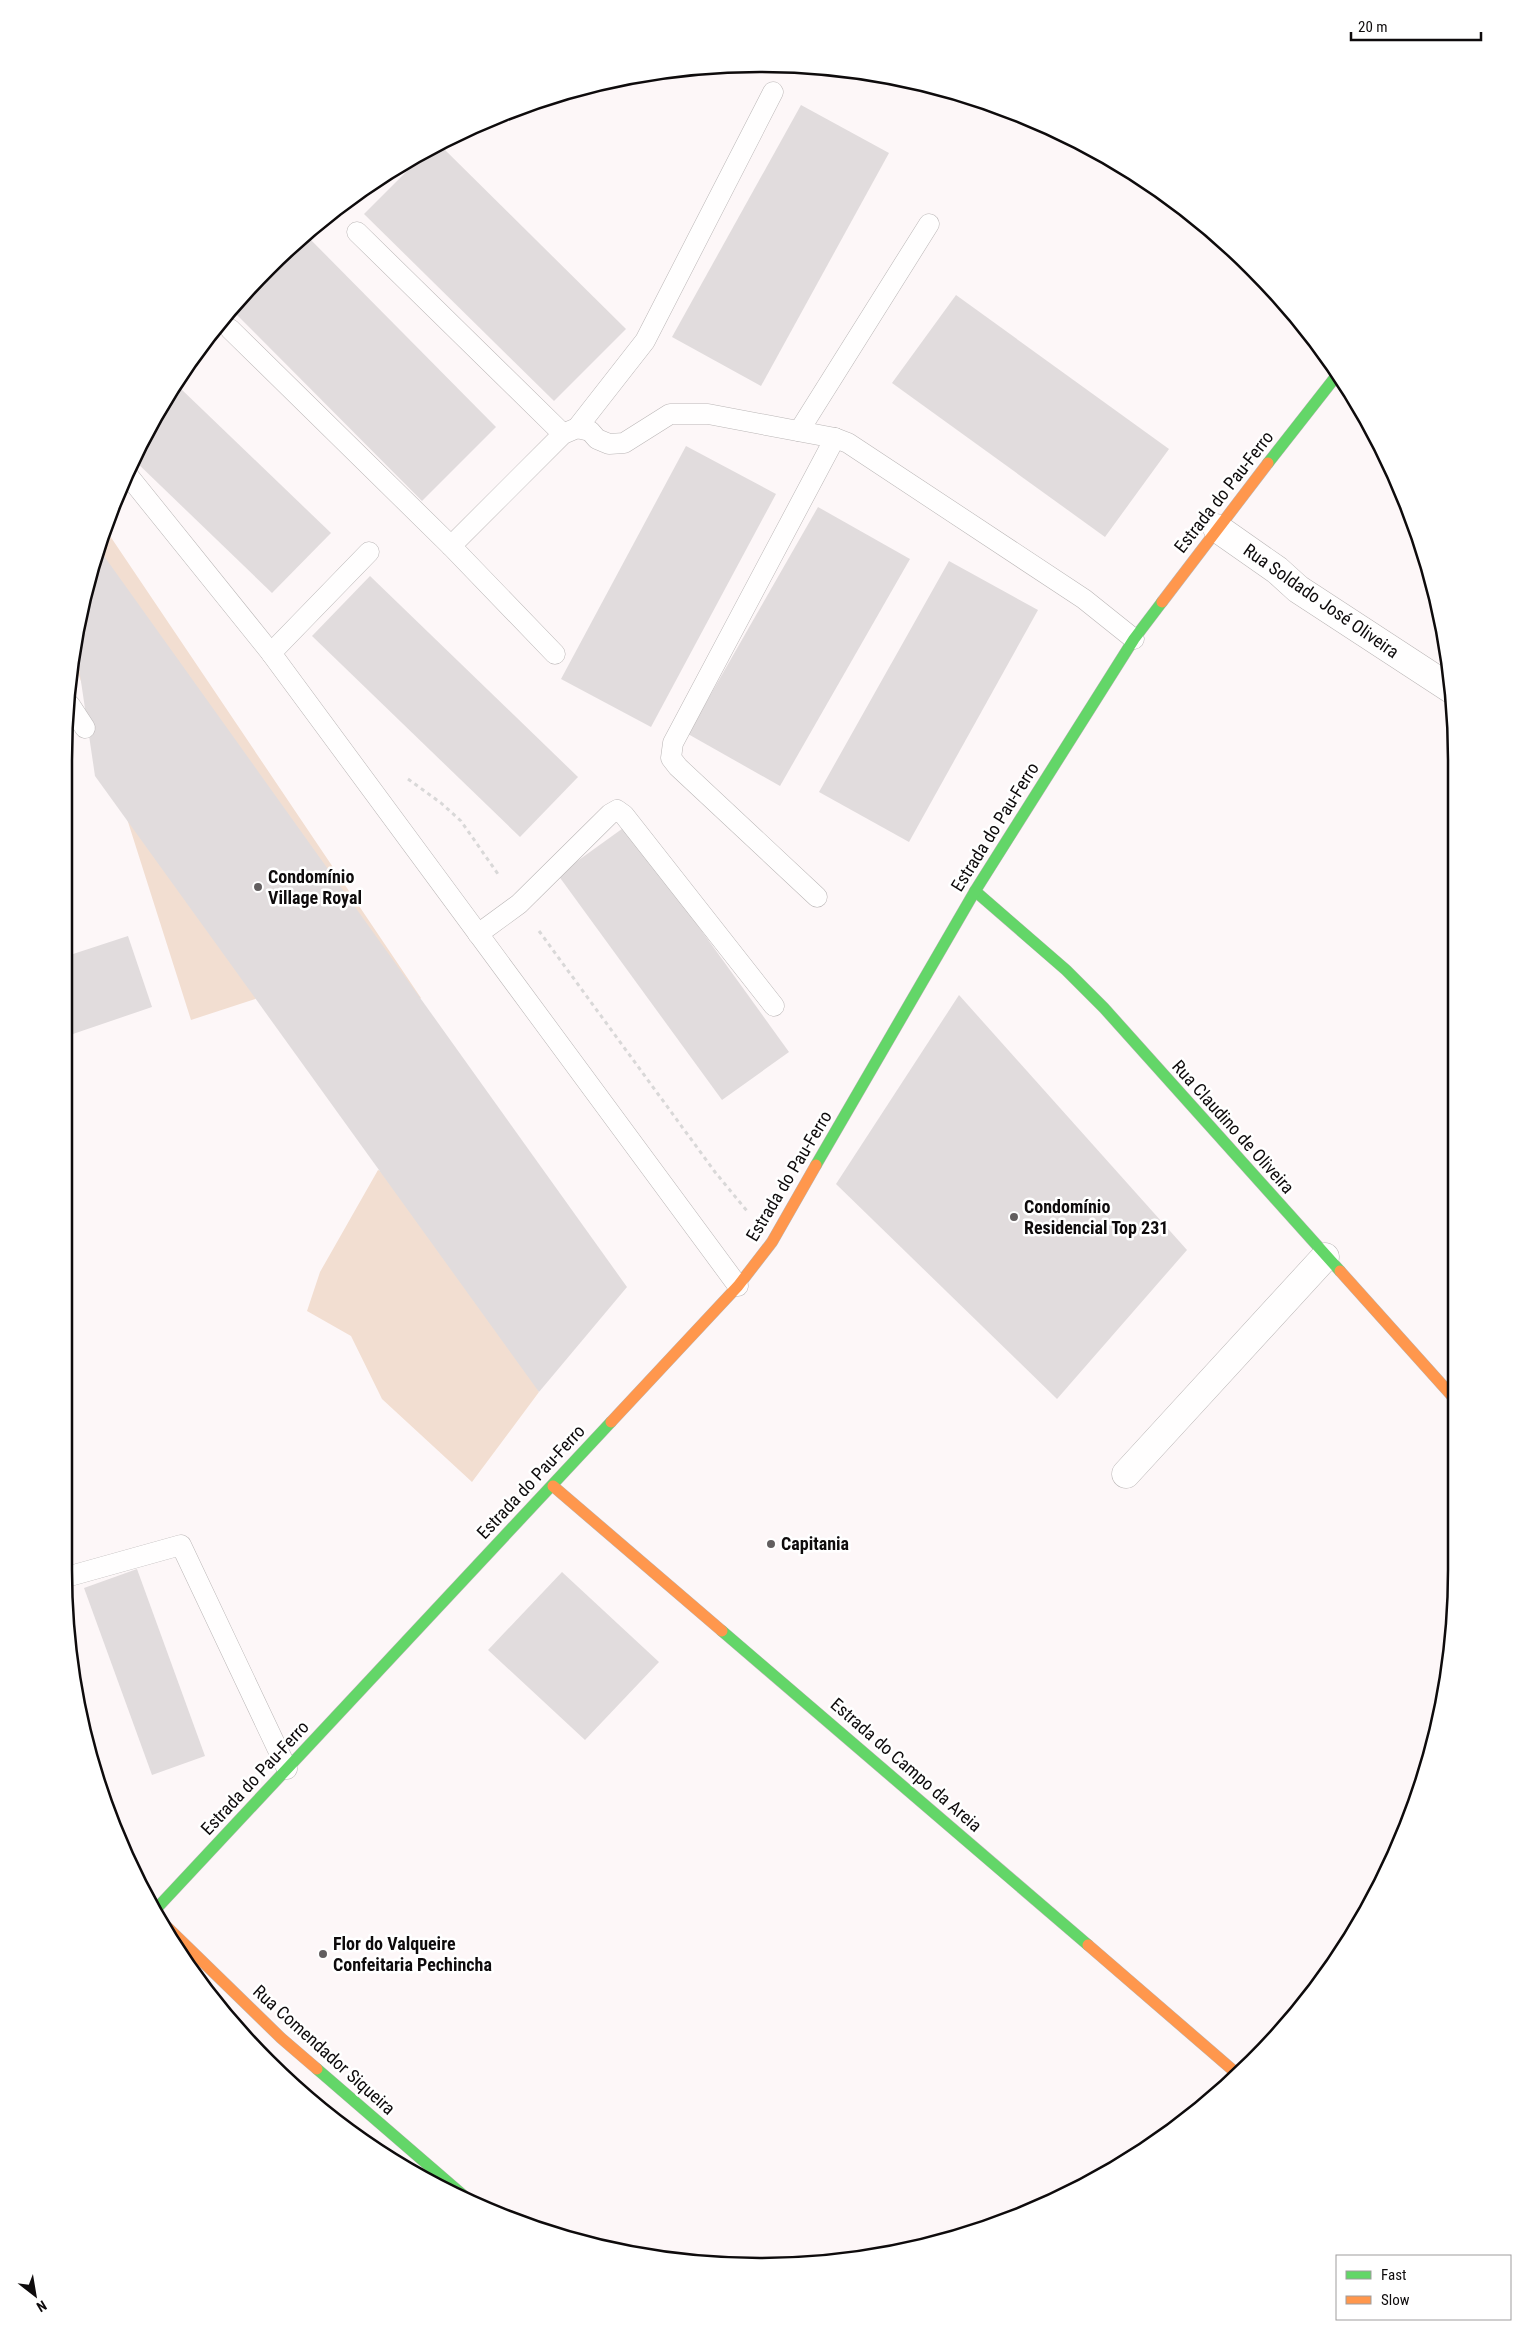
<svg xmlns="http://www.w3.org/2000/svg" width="1521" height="2330" font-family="'Roboto Condensed',sans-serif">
	<rect width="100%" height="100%" fill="#fdf7f8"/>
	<g fill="#f2ded1">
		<path d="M106,530l315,468 -103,57 -54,-59 -73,24 -90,-283 -29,-81 16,-76z"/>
		<path d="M378,1170l52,20 109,202 -67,90 -90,-83 -31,-63 -44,-25 13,-39z"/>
	</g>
	<g fill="#e1dcdd">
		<path d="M801,105l88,48 -128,233 -89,-49z"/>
		<path d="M439,144l187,185 -72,72 -190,-187 62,-62z"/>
		<path d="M308,237l188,190 -74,74 -189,-190z"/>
		<path d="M956,295l213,154 -64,88 -213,-154z"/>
		<path d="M179,387l152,146 -59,60 -139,-134z"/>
		<path d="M686,446l90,48 -125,233 -90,-48z"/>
		<path d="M818,507l92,52 -130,227 -92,-52z"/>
		<path d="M99,549l528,738 -88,105 -444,-616 -20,-135 13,-61z"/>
		<path d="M949,561l89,49 -129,232 -90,-50z"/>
		<path d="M370,576l208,201 -58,60 -208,-201z"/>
		<path d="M626,826l163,226 -67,48 -164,-225z"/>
		<path d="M128,936l24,71 -82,28v-80z"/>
		<path d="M959,995l228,255 -130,149 -221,-215z"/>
		<path d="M137,1569l68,187 -53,19 -68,-187z"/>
		<path d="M562,1572l97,90 -74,78 -97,-90z"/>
	</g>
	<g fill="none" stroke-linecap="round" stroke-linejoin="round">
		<defs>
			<g id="lane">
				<path d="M357,232l206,202"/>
				<path d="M230,329l221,217 104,108"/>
				<path d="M577,428l68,-87 128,-249"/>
				<path d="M799,431l130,-207"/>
				<path d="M127,474l144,179 467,633"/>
				<path d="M451,546l112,-112 14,-6 13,3 7,8 12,5 15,-1 46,-29h38l127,24 13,5 236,156 50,40"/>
				<path d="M271,653l98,-101"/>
				<path d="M70,705l15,23"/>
				<path d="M817,897l-139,-130 -7,-9 2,-15 162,-305"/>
				<path d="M478,934l41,-30 91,-90 7,-4 7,5 150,191"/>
				<path d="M70,1576l111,-31 106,224"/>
			</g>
			<g id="street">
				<path d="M1217,528l60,42 21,19 153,100"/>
				<path d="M1126,1474l199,-217"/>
			</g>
			<g id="fast">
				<path d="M1268,463l69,-88"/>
				<path d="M975,891l91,79 38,38 236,263"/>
				<path d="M816,1165l159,-274 159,-252 28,-37"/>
				<path d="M722,1631l366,314"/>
				<path d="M157,1908l454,-486"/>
				<path d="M317,2069l147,127"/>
			</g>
			<g id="slow">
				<path d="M1162,602l106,-139"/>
				<path d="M1340,1271l113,126"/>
				<path d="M611,1422l127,-136 34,-44 44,-77"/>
				<path d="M553,1486l169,145"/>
				<path d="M166,1926l115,112 36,31"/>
				<path d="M1088,1945l147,127"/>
			</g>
		</defs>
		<use href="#lane" stroke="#bab6b6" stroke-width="21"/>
		<use href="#street" stroke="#bab6b6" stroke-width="29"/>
		<use href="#fast" stroke="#bab6b6" stroke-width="12"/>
		<use href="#slow" stroke="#bab6b6" stroke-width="12"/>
		<g stroke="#d9d8d8" stroke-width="3" stroke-dasharray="4 4" stroke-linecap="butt">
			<path d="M408,779l33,24 20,18 39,56"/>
			<path d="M539,931l176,241 32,39"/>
		</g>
		<use href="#lane" stroke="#fffefe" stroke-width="20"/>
		<use href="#street" stroke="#fffefe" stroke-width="28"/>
		<use href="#fast" stroke="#63d668" stroke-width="11"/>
		<use href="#slow" stroke="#ff974d" stroke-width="11"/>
	</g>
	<g fill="#625e5f" stroke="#fff" stroke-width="2">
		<circle cx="258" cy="887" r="5"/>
		<circle cx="1014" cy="1217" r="5"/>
		<circle cx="771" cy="1544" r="5"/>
		<circle cx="323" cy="1954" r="5"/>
	</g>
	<g text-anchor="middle" stroke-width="5" stroke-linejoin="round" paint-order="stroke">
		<g font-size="18" fill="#0e0b0c" stroke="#fff">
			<text transform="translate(1224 492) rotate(-52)" y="6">Estrada do Pau-Ferro</text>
			<text transform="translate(1321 601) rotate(35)" y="6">Rua Soldado José Oliveira</text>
			<text transform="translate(995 827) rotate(-58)" y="6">Estrada do Pau-Ferro</text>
			<text transform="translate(1233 1127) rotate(48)" y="6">Rua Claudino de Oliveira</text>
			<text transform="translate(789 1176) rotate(-59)" y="6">Estrada do Pau-Ferro</text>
			<text transform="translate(531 1482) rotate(-47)" y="6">Estrada do Pau-Ferro</text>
			<text transform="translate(906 1765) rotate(41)" y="6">Estrada do Campo da Areia</text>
			<text transform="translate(255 1778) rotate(-47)" y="6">Estrada do Pau-Ferro</text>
			<text transform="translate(324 2050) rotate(42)" y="6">Rua Comendador Siqueira</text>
		</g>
		<g font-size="18" font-weight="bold" fill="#0e0b0c" stroke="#fff" text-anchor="start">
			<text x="268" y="883">Condomínio<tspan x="268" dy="21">Village Royal</tspan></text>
			<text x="1024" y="1213">Condomínio<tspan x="1024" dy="21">Residencial Top 231</tspan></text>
			<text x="781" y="1550">Capitania</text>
			<text x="333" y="1950">Flor do Valqueire<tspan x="333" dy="21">Confeitaria Pechincha</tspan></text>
		</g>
	</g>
	<path d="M0 0H1521V2330H0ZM760 72H760A688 688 0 0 1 1448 760V1570A688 688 0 0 1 760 2258H760A688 688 0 0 1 72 1570V760A688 688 0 0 1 760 72Z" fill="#fff" fill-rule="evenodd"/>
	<path fill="none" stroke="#0e0b0c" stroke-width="2.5" d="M760 72H760A688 688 0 0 1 1448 760V1570A688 688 0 0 1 760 2258H760A688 688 0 0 1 72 1570V760A688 688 0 0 1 760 72Z"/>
	<rect x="1336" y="2255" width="175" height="65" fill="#ffffff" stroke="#9f9d9e"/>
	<rect x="1346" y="2271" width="25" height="8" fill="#63d668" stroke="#9f9d9e"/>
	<text x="1381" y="2280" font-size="15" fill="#0e0b0c">Fast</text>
	<rect x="1346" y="2296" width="25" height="8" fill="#ff974d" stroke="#9f9d9e"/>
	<text x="1381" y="2305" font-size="15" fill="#0e0b0c">Slow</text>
	<g transform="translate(35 2295) rotate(149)" stroke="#ffffff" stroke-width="4" paint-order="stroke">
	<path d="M0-4L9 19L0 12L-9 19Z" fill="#0e0b0c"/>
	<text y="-8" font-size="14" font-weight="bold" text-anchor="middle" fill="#0e0b0c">N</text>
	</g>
	<path d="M1351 32v8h130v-8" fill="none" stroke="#0e0b0c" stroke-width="2.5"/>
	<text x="1358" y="32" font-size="15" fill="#0e0b0c" stroke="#ffffff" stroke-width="4" paint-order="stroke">20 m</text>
</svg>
